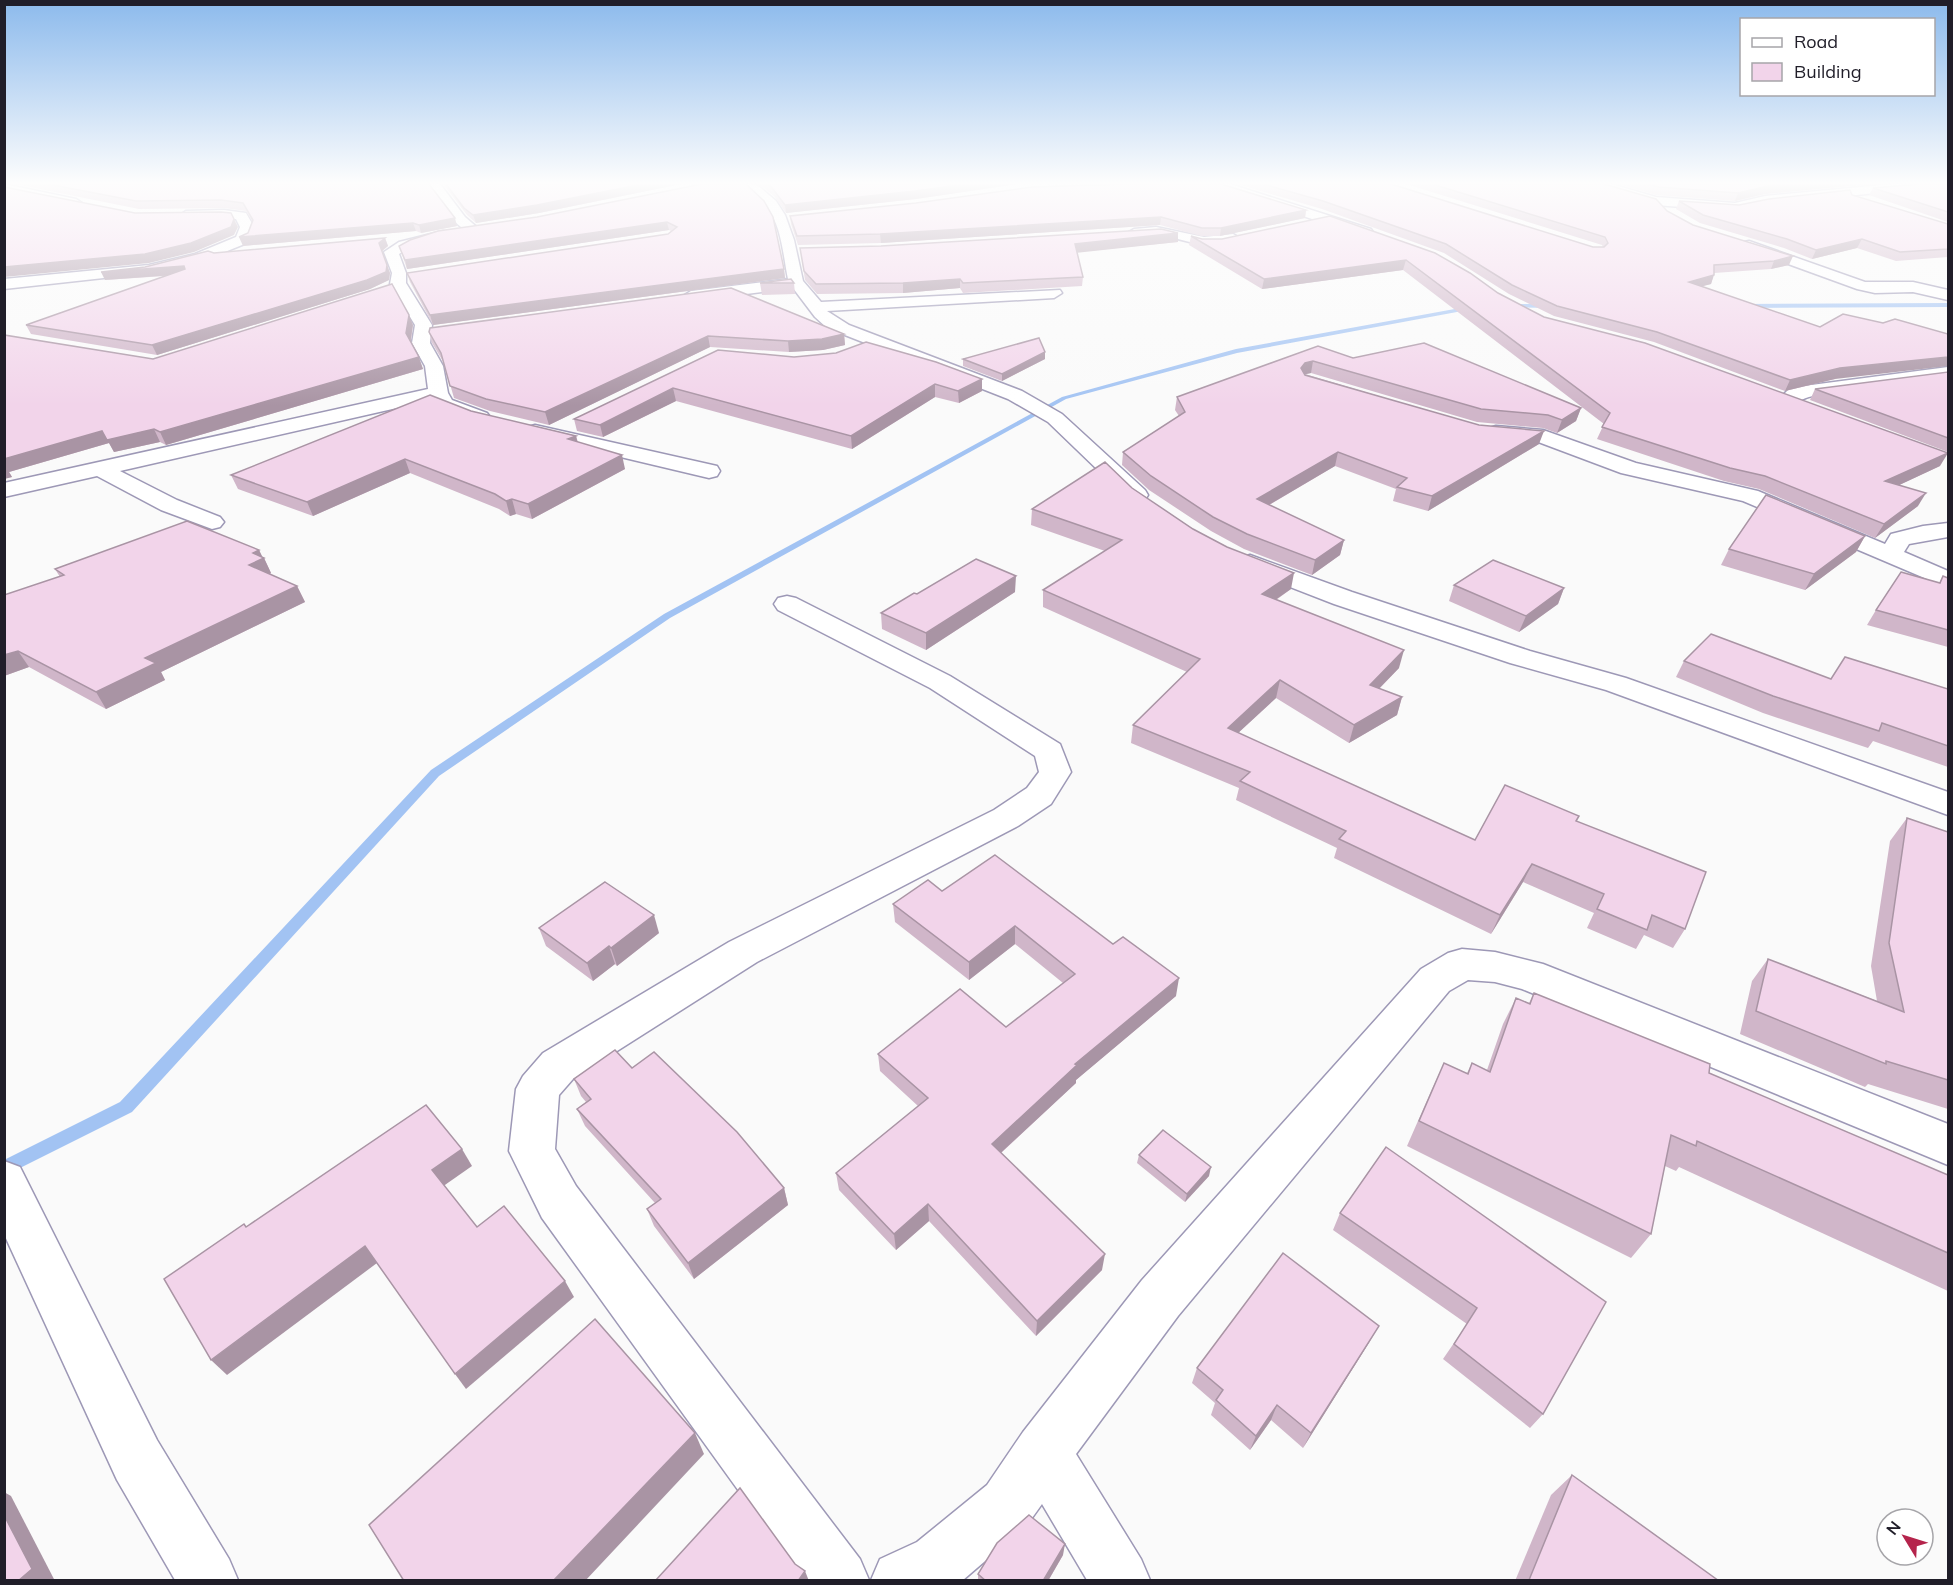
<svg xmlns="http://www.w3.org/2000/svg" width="1953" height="1585" font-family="Mulish,sans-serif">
	<rect width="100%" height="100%" fill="#fafafa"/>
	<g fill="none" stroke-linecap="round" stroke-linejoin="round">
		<g fill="#a2c3f3" fill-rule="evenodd">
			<path d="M1948,303v4l-204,1 -3,-2 3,-2z"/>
			<path d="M1507,304h42l3,2 -3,2 -44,-1z"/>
			<path d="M1471,306l2,3 -236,44 -171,46 -396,219 -231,158 -307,336 -128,64v-16l116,-58 311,-332 233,-156 398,-217 174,-48z"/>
		</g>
		<defs>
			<g id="minor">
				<path d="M4,184l72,15 6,4 -6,4 -72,-16z"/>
				<path d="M428,184h12l25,33 14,12 -2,3c-19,4 -40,-34 -49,-48z"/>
				<path d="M743,184h13l20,17 9,14 9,25 9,41 18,21 239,-12 2,3 -8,5 -227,13 22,14 173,66 40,23 83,76 3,5 -3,5 -8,2 -8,-2 -81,-78 -40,-23 -181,-71 -12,-11 -22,-29 -102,13 -6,-2 -2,-3 8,-5 97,-12c-5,-24 -6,-52 -21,-72 -7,-9 -17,-15 -24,-23z"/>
				<path d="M1212,184h18l141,45 2,3 -7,4 -5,-1 -147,-48z"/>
				<path d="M1593,184h18l45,13 79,6 30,-7 127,-12h41l-6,4 -162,16 -30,7 -80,-6 -60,-18z"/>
				<path d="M224,210l22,3 8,14 -7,16 -42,17 -56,13 -145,16v-10l145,-14 46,-11 41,-17 4,-10 -4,-8h-50l-6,-4 6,-4z"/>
				<path d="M1156,227l48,10 29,-3 7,4c-18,19 -60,-1 -82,-3 -10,-1 -23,5 -31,-2l7,-4z"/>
				<path d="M443,231l5,1 2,3 -2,3 -39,10 -10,6 7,19v10l26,42 -2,18 13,23 5,27 4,7 35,13 3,4 -3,4c-14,4 -48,-9 -55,-21l-312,71 57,29 43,17 4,5 -4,5 -8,2 -51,-19 -64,-34 -93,21v-14l424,-94 -3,-23 -13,-23 3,-18 -25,-41 2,-11 -8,-21 15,-10z"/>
				<path d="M1749,241l116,41h48l35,8v10l-35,-8 -38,1 -18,-4 -113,-41 -2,-3 2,-3z"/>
				<path d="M1948,367v12l-135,17c-13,2 -20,12 -33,9l-3,-4 12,-12 7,-2z"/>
				<path d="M535,425l182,41 3,5 -3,5 -8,2 -181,-43 -3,-4 3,-4z"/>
				<path d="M1496,426l47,4 93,33 122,28 127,53 6,-10 32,-8 25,-3v14l-39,7 -5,8 44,19v17l-205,-87 -122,-28 -88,-33 -44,-4 -3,-4 3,-4z"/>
				<path d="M1250,555l102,37 178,59 96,27 322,114v23l-342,-125 -96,-27 -176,-59 -93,-36 -4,-5 4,-5z"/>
				<path d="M787,596l9,2 154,78 110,68 11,28 -20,32 -33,22 -261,136 -184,117 -14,16 -4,54 21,37 284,373 9,21h-66l-261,-362 -33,-67 7,-62 7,-13 20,-23 186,-111 265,-132 33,-22 12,-16 -4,-16 -105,-68 -152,-78 -4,-6 4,-6z"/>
				<path d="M1462,949l33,3 48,12 405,160v41l-426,-176 -27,-7 -27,-2 -19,11 -271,325 -102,138 65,105 9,21h-63l-45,-76 -15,21 -64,55h-92l9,-21 37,-17 70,-57 36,-53 119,-152 279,-311 27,-16z"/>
				<path d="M4,1161l16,6 137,273 72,119 9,21h-63l-58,-100 -113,-246z"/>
			</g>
		</defs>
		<use href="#minor" stroke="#9d98b6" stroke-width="3"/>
		<use href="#minor" fill="#fff" fill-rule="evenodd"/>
	</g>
	<g fill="#d0b6c9">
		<path d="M15,184h414l28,42 -36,7 -5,-2 -173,15 9,-25 -6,-10 -22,-3 -85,1z"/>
		<path d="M443,184h238l-142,29 -63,10 -9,-8z"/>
		<path d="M746,184l38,85 1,9 -352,47 -23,-43 -3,-9 261,-39 3,-3 -2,-1 -262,39 -8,-23 138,-29z"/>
		<path d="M751,184h266l-101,15 -130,14 -12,-17 -10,-8z"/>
		<path d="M1237,184h154l202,63h10l-1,-2 -196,-61h198l63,27 26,14 96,40 -18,4 -57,4 -3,11 -9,2 133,93 -50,12 -131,-49 -100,-26 -45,-22 -65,-41 -122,-44z"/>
		<path d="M1618,184h252l-105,10 -30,7 -79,-6z"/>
		<path d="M1948,184v38l-79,-27 4,-7z"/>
		<path d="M1852,195l96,29v33l-52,4 -39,-13 -45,11 -28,-11 -84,-25 -24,-14 3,-8 60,4z"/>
		<path d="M1306,210l-1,8 -85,18h-19l-41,-11 -279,18 -83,2 -7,-21 -1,-8z"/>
		<path d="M1330,216l168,77 46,24 396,149 -41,19 19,21 -43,32 -116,-49 -35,-8 -127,-42 7,-15 -201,-154 -141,19 -73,-44 2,-9 11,3h20z"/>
		<path d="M385,238l3,8 -6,5 8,22 -1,7 -19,9 -213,66 -126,-21 -5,-9 139,-49 -60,4 109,-27z"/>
		<path d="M1178,242l-101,10 6,25 -1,9 -119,7 -3,-5 -57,5 -86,1 -12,-14 -5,-32z"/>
		<path d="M760,283h34l1,11 -33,1z"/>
		<path d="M413,325l-2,16 12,28 -257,76 -6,-3 -46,10 -5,-9 -100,29 3,5 -8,2v-144l149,24z"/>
		<path d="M429,332l415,2 1,11 -22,5 -34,2 -79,-5 -161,78 -59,-14 -36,-13 -10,-35 -12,-20z"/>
		<path d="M1318,346l35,12 228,50 -5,13 -19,12 -14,-5 -66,-6 -166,-49 -6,1 234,70 -111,67 -35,-10 3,-12 -61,-23 -66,39 75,35 -4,15 -28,20 -68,-26 -33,-18 -62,-41 -27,-25 1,-13 56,-36 -4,-6 2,-13z"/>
		<path d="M718,350l264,41 -23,12 -24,-6 -83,52 -176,-48 -73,36 -26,-6 -3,-12z"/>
		<path d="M963,359h82l-43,22 -39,-15z"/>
		<path d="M1948,372v80l-138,-52 5,-11z"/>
		<path d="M471,411l105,25 2,6 47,27 -93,50 -16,-5 -6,2 -11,-7 -89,-36 -97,43 -75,-27 -7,-14z"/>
		<path d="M1132,488l61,41 98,60 -15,11 123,68 -20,21 23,8 -5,18 -48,28 -73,-45 -38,35 237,107 102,-19 108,108 -12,19 -29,-13 -8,14 -49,-21 7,-15 -71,-31 -32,52 -157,-76 3,-10 -101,-48 3,-12 -108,-45 2,-18 54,-53 -144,-65v-17l62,-39 -74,-26 1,-16z"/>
		<path d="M1865,536l-9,16 -51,38 -84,-25 8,-16z"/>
		<path d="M259,550l3,7 2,1 7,15 -1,1 27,12 8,16 -144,70 4,8 -59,29 -77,-42 -25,9 56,-99 -5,-8z"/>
		<path d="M1943,576l5,2v69l-81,-22 9,-15 63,-27z"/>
		<path d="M1454,585l110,3 -6,16 -39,28 -70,-31z"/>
		<path d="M1015,592l-89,58 -44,-21 -1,-16 36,-19z"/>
		<path d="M1684,661l147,18 117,10v78l-75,-26 -5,7 -105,-35 -87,-36z"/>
		<path d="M1907,818l41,14v277l-80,-25 -3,3 -125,-53 12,-53 16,-22 109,42 -6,-35 19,-125z"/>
		<path d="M942,891l234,105 -100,84v3l-75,70 101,117 -66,66 -107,-115 -33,29 -57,-60 -3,-17 82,-67 -38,-35 -2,-17 128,-27 57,-44 -48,-39 -46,36 -74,-58 -2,-18z"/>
		<path d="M539,928l120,5 -42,33 -2,-2 -22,17 -47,-35z"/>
		<path d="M1534,993l175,80 239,102v116l-269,-124 -3,4 -11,-5 -14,68 -20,24 -224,-112 25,-57 12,-26 23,10 5,-10 15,7 16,-46 13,-26 13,5z"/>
		<path d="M632,1068l152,120 4,17 -94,74 -40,-53 -7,-17 8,-6 -70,-77 -8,-17 9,-7 -5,-6 -7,-17z"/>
		<path d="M1386,1147l157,267 -13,14 -87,-69 24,-35 -134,-94 7,-17z"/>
		<path d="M1139,1155l70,21 -24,26 -48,-39z"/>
		<path d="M1370,1341l-67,107 -32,-28 -21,30 -39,-35 4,-12 -23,-20 5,-15z"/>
		<path d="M1572,1475l147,106h-204l36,-86z"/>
		<path d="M1063,1555l-15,26h-70v-7z"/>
	</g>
	<g fill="#a994a4">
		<path d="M643,184h38l-142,29 -63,10 -3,-8z"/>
		<path d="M967,184h50l-101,15 -130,14 -1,-8z"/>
		<path d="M1794,184h76l-105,10 -30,7 3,-8 30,-7z"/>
		<path d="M1306,210l-1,8 -85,18 1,-8z"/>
		<path d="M1161,217l-1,8 -279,18 -1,-9z"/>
		<path d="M455,218l2,8 -36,7 -2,-8z"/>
		<path d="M234,219l4,8 -4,8 -40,17 -45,11 -145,14v-10z"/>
		<path d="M667,222l2,8 -262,39 -2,-9z"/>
		<path d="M413,223l3,8 -173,15 -4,-9z"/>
		<path d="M1178,233v9l-103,11v-9z"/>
		<path d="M385,238l3,8 -6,5 -3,-8z"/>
		<path d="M1862,239l-5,9 -45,11 4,-9z"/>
		<path d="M1793,256l-4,9 -18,4 3,-8z"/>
		<path d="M1406,260l-3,10 -141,19 2,-10z"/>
		<path d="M387,265l3,8 -1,7 -19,9 -213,66 -5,-10z"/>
		<path d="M184,266l4,8 -83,6 -4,-8z"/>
		<path d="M784,269l1,9 -352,47 -3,-10z"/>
		<path d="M1714,275l-3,9 -26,7 4,-9z"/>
		<path d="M960,279v9l-57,5v-10z"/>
		<path d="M409,315l4,10 -3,19 -4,-11z"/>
		<path d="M844,334l1,11 -22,5 -34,2 -1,-11z"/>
		<path d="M708,336l2,11 -161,78 -4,-13z"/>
		<path d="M1045,352v7l-43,22v-7z"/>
		<path d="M419,357l4,12 -257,76 -6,-13z"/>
		<path d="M1948,357v9l-113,13 -50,12 5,-11 50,-12z"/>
		<path d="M1313,361l-2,12 -9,2 -1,-7 4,-5z"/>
		<path d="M982,379v12l-23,12 -1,-12z"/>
		<path d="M935,384v13l-83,52 -1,-13z"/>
		<path d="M673,388l3,13 -73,36 -3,-12z"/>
		<path d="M1581,408l-5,13 -19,12 5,-13z"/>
		<path d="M154,429l6,13 -46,10 -5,-9 -100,29 3,5 -8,2v-20l98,-28z"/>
		<path d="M1544,431l-5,13 -111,67 4,-15z"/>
		<path d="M576,436l3,13 -11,-10z"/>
		<path d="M1338,452l-3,14 -80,47 2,-14z"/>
		<path d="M1948,453l-8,13 -62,29 7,-14z"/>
		<path d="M622,455l3,14 -93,50 -4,-15z"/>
		<path d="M405,459l5,14 -97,43 -6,-14z"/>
		<path d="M1926,493l-8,13 -43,32 9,-14z"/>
		<path d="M512,499l4,15 -6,2 -4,-15z"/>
		<path d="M1865,536l-9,16 -51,38 9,-16z"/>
		<path d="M1344,540l-4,15 -28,20 3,-15z"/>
		<path d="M259,550l4,8h1l7,15 -15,7 -7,-15 4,-12z"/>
		<path d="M1294,573l-3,16 -32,22 3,-17z"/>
		<path d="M1016,576l-1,16 -89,58v-17z"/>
		<path d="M297,586l8,16 -144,70 4,8 -59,29 -10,-17 49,-34z"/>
		<path d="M1564,588l-6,16 -39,28 7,-16z"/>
		<path d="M1404,650l-5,18 -34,35 5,-18z"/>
		<path d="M18,651l11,16 -25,9v-21z"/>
		<path d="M1280,680l-4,18 -52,48 4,-18z"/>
		<path d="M1402,697l-5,18 -48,28 5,-18z"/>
		<path d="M1532,864l-9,18 -32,52 9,-19z"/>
		<path d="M654,915l5,18 -42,33 -6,-18z"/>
		<path d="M1015,926v18l-46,36v-18z"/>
		<path d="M609,946l6,18 -22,17 -6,-18z"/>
		<path d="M1179,978l-3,18 -100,84v3l-84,78v-17l83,-80z"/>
		<path d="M462,1149l10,17 -30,21 -10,-17z"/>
		<path d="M1211,1167l-2,9 -24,26 2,-8z"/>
		<path d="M784,1188l4,17 -94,74 -6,-16z"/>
		<path d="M928,1204l1,17 -33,29 -2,-16z"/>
		<path d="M365,1246l12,17 -150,112 -16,-15z"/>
		<path d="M1105,1254l-3,16 -66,66 1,-15z"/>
		<path d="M565,1281l9,16 -108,92 -11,-15z"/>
		<path d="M1379,1326l-9,15 -67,107 8,-15z"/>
		<path d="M1277,1405l-6,15 -21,30 6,-14z"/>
		<path d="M695,1433l9,21 -119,127h-32z"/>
		<path d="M4,1492l7,4 44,85h-37l-14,-66z"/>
		<path d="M1065,1544l-2,11 -15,26h-5z"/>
		<path d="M805,1571l4,10h-11z"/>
	</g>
	<g fill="#f2d4ea" stroke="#a994a4" stroke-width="1.5">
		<path d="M48,184h381l26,34 -36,7 -6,-2 -174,14 9,-4 5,-13 -10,-17 -22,-3 -85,1z"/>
		<path d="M446,184h197l-106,21 -64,10 -9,-7z"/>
		<path d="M702,184h44l18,17 9,16 11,52 -354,46 -23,-42 261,-39 9,-7 -10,-5 -262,38 -6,-14 11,-6 28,-9 99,-14z"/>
		<path d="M768,184h199l-52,7 -130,14 -12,-16z"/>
		<path d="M1126,184h95l85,26 -85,18h-19l-41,-11 -281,17 -83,2 -7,-20 126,-13 116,-16z"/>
		<path d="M1263,184h128l202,63h11l4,-4 -3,-6 -173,-53h172l52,15 11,12 26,14 100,31 -19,5 -60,4v10l-25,7 131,45 23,-13 40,9 12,-4 53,15v23l-108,11 -50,12 -133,-48 -100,-26 -45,-21 -66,-41 -123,-43z"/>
		<path d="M1647,184h147l-26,2 -30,7 -79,-6z"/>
		<path d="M1919,184h29v28l-75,-24z"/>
		<path d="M4,187l131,26 86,-1 10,1 3,6 -3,8 -40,16 -46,11 -141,13z"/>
		<path d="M1850,190l2,5 96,29v25l-48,3 -38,-13 -46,11 -29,-11 -84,-24 -24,-14 60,4 30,-6z"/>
		<path d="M1330,216l105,37 35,20 28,20 46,24 101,26 303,110 -63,28 41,12 -42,31 -119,-48 -35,-8 -128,-41 8,-14 -204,-153 -142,19 -73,-43 11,3h20z"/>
		<path d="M1161,229l17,4 -103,11 8,33 -120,6 -3,-4 -57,4 -87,1 -12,-13 -4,-23 81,-2z"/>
		<path d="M385,238l-6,5 8,22 -1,7 -19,8 -215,65 -126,-20 159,-56 -1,-3 -83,6 44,-5 63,-16 6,2z"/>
		<path d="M791,279l3,4h-34z"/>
		<path d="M392,284l17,31 -3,18 13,24 -259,75 -6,-3 -47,11 -5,-9 -98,28v-124l149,24z"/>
		<path d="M731,288l113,46 -22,5 -34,2 -80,-5 -163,76 -59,-13 -36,-13 -9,-33 -12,-21 1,-4z"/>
		<path d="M1039,338l6,14 -43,22 -39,-15z"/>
		<path d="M866,342l70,20 46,17 -24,12 -23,-7 -84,52 -178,-48 -73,37 -26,-6 144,-69 76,7 42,-4z"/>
		<path d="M1424,343l157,65 -19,12 -14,-5 -67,-6 -168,-48 -8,2 -4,5 4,7 174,50 65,6 -112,65 -35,-9 10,-9 -69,-26 -81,47 87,41 -29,20 -68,-26 -34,-17 -62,-41 -28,-24 62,-40 -8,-15 141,-51 35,12z"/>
		<path d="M1948,372v66l-133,-49z"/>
		<path d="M430,395l41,16 105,25 -8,3 54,16 -94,49 -16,-5 -6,2 -11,-7 -90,-35 -98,43 -76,-27z"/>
		<path d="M1105,462l27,26 61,41 34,18 67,26 -32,21 142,56 -34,35 32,12 -48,28 -74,-45 -52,48 247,112 30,-55 74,31 -3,5 130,51 -21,57 -33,-14 -5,15 -50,-21 7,-15 -72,-30 -32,51 -161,-76 7,-8 -106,-50 10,-9 -117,-47 67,-66 -157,-69 79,-50 -90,-31z"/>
		<path d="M1766,495l99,41 -51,38 -85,-25z"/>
		<path d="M187,521l72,29 -6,3 11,5 -15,7 48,21 -152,72 11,5 -60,29 -78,-41 -14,4v-60l60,-20 -9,-6z"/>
		<path d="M976,559l40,17 -90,57 -45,-20 33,-20 3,1z"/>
		<path d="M1493,560l71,28 -38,28 -72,-31z"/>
		<path d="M1901,572l39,11 3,-7 5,2v52l-72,-20z"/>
		<path d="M1711,634l120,45 14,-22 103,32v57l-66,-23 -3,8 -106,-35 -89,-35z"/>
		<path d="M1907,818l41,14v248l-62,-19v3l-130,-53 12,-52 136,53 -15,-69z"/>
		<path d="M995,855l118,89 10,-7 56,41 -104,86 2,1 -85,79 113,110 -68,67 -109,-117 -34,30 -58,-61 92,-75 -50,-44 82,-65 46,38 69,-53 -60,-48 -46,36 -76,-58 35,-24 14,11z"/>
		<path d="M605,882l49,33 -43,33 -2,-2 -22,17 -48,-35z"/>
		<path d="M1534,993l176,71 -1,9 239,102v78l-251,-112 -1,5 -25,-11 -20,99 -232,-113 25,-58 24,11 4,-11 18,9 26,-74 14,6z"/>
		<path d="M615,1050l17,18 22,-16 83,80 47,56 -96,75 -41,-54 14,-10 -84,-90 14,-10 -17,-20z"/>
		<path d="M426,1105l36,44 -30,21 45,57 27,-21 61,75 -110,93 -90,-128 -154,114 -47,-81 80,-55 2,3z"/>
		<path d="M1163,1130l48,37 -24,27 -48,-39z"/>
		<path d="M1386,1147l220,155 -63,112 -89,-70 23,-36 -137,-95z"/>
		<path d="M1283,1253l96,73 -68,107 -34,-28 -21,31 -40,-36 7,-10 -26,-22z"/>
		<path d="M595,1319l100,114 -142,148h-149l-35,-56z"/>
		<path d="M1572,1475l147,106h-189l-1,-1z"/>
		<path d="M740,1488l55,76 10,7 -7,10h-143z"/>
		<path d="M4,1515l28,54 -14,12h-14z"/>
		<path d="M1029,1515l36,29 -22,37h-57l-8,-7 19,-31z"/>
	</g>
	<linearGradient id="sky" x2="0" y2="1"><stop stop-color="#8cbaec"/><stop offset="0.45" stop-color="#fdfdfd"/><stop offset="1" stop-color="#fdfdfd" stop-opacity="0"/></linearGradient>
	<rect width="1953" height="406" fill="url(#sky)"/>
	<rect width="1953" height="1585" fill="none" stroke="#201e29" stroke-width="12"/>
	<rect x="1740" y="18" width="195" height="78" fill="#ffffff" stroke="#a6a5a9" stroke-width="1.5"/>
	<rect x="1752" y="38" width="30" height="9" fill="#ffffff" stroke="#a6a5a9" stroke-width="1.5"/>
	<text x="1794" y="48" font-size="18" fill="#201e29">Road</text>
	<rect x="1752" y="63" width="30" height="18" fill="#f2d4ea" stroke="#a6a5a9" stroke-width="1.5"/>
	<text x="1794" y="78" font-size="18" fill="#201e29">Building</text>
	<g transform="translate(1905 1537) rotate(308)"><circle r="28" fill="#ffffff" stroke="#a6a5a9" stroke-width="1.5"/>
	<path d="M0-4.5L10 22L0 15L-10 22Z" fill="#b5244c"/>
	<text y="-9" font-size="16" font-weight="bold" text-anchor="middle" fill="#201e29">N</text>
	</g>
</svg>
